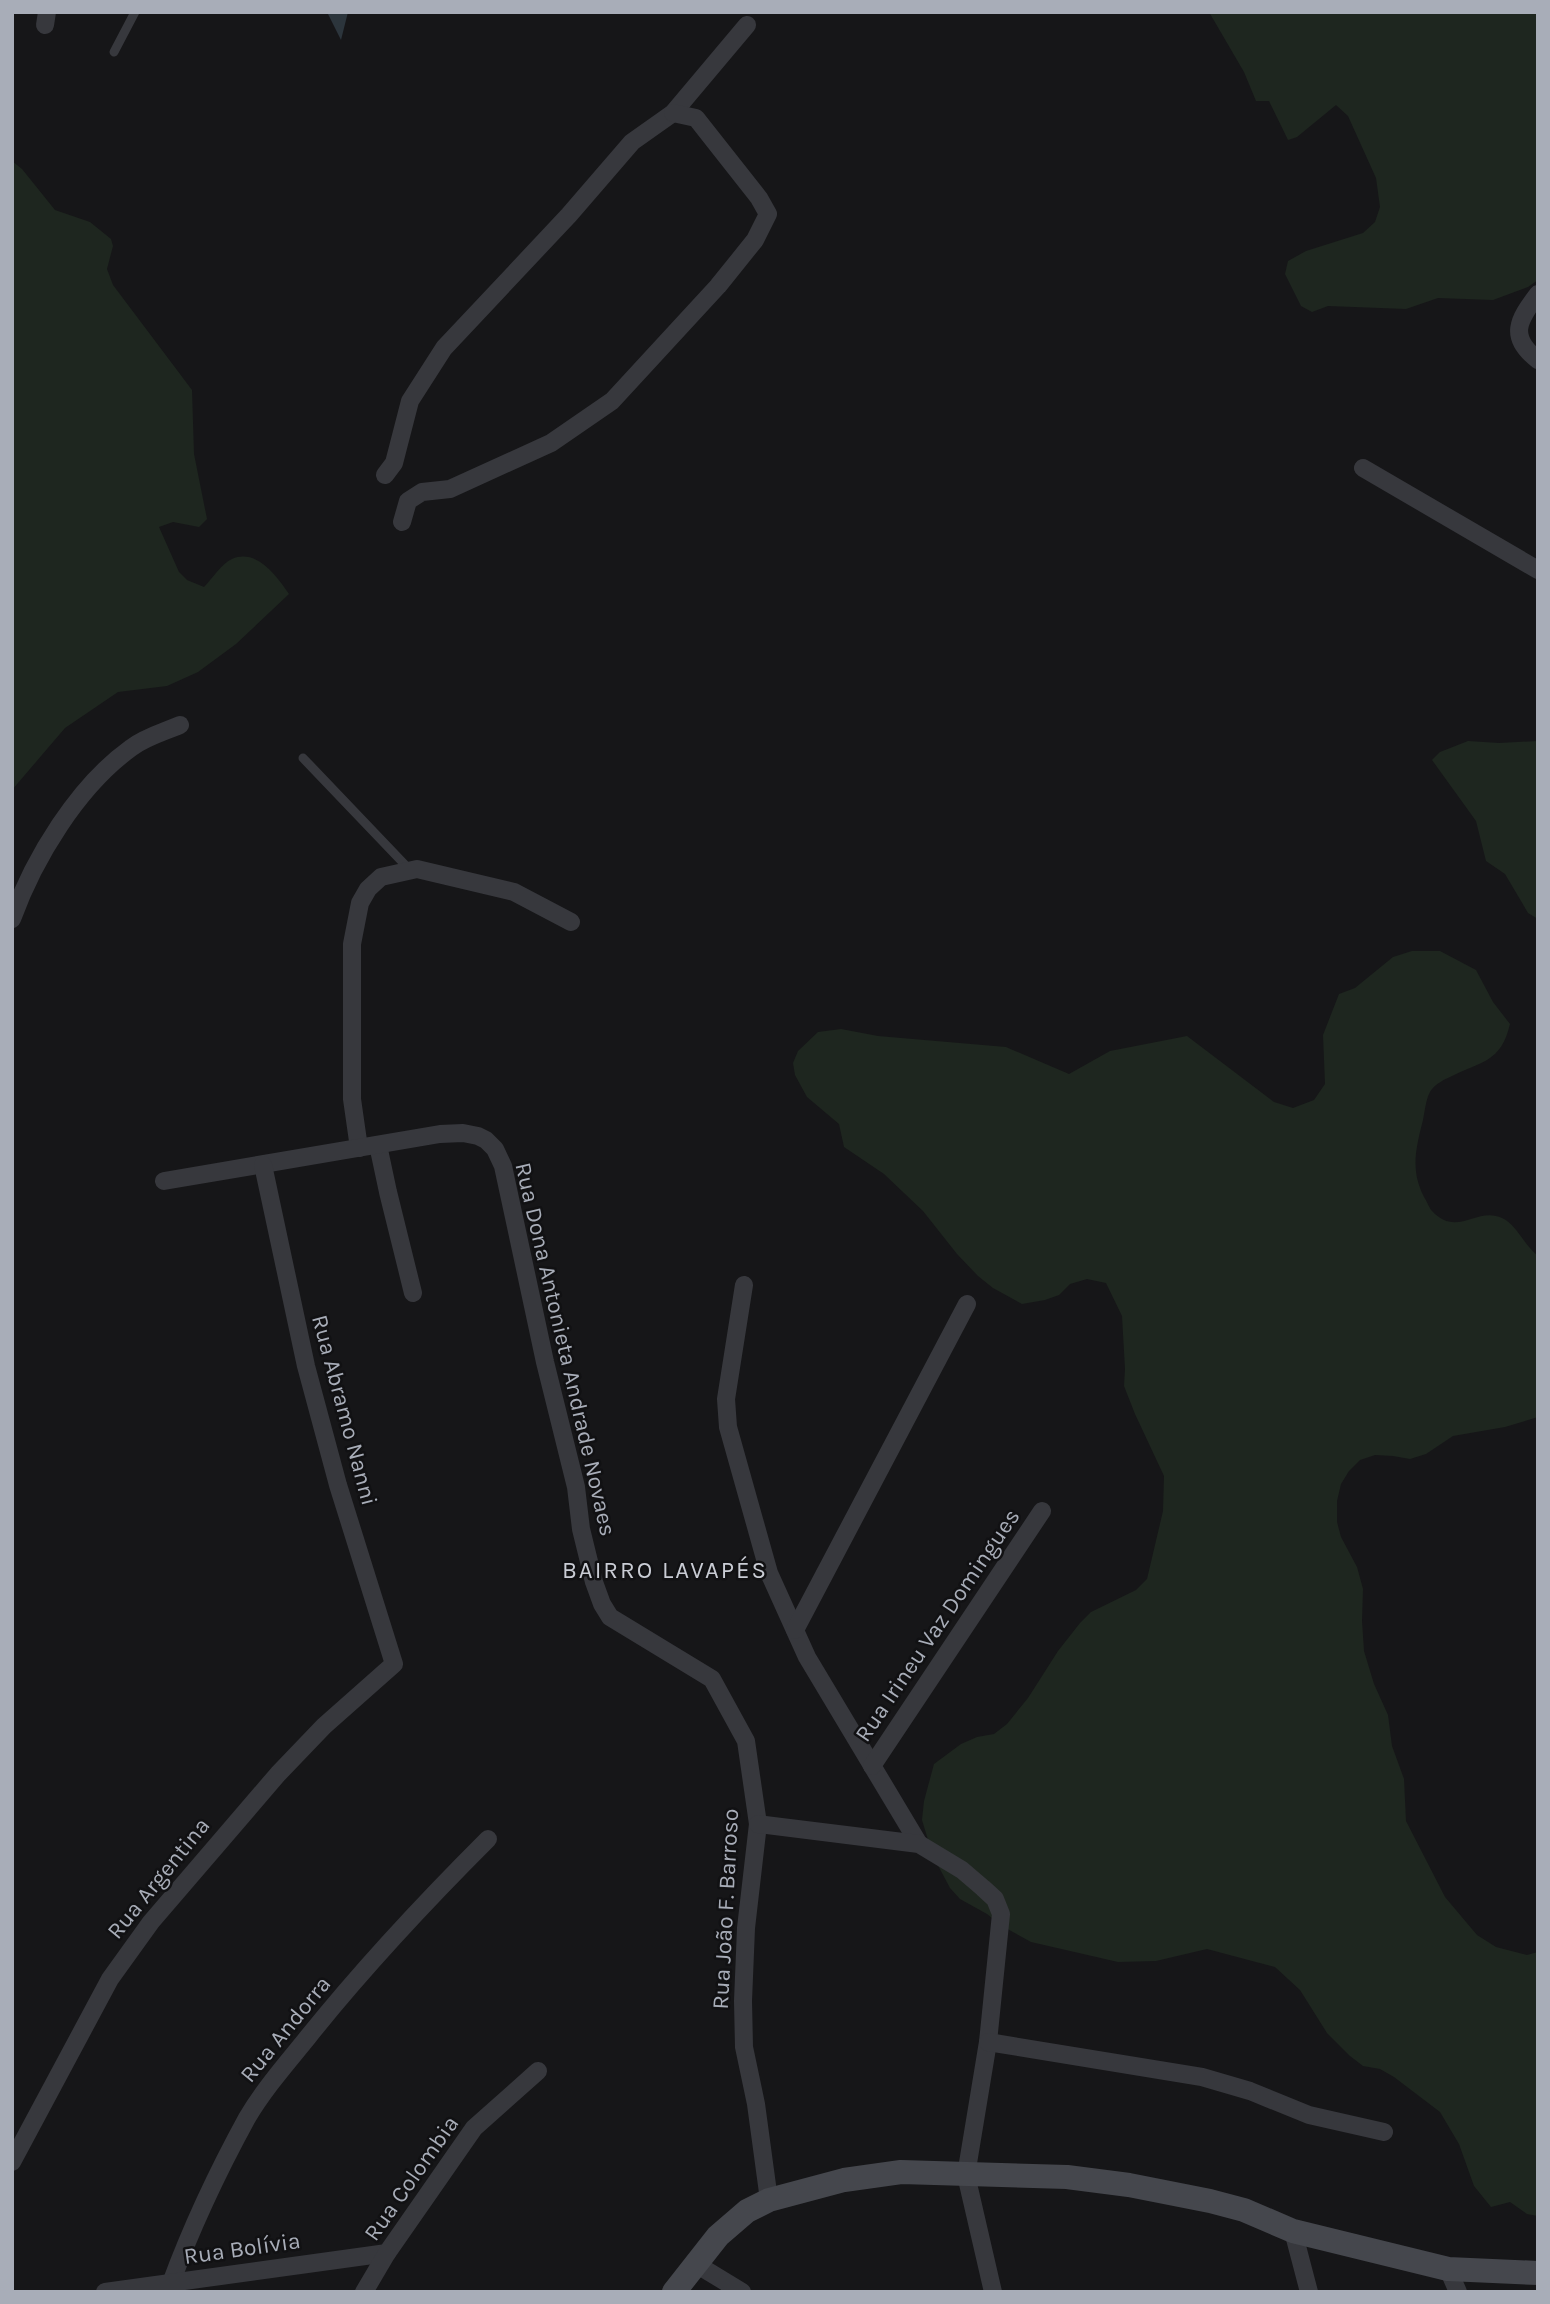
<svg xmlns="http://www.w3.org/2000/svg" width="1550" height="2304" font-family="Karla,sans-serif">
	<rect width="100%" height="100%" fill="#161618"/>
	<g fill="#1e261f">
		<path d="M1209,12h329v268l-10,7 -35,13 -55,-2 -32,11 -78,-3 -16,6 -11,-6 -16,-32 3,-13 18,-10 57,-18 12,-11 5,-15 -4,-29 -28,-62 -12,-11 -39,32 -9,3 -19,-39h-13l-12,-29z"/>
		<path d="M12,161l10,8 33,41 35,12 21,17 2,7 -6,23 6,16 79,105 2,64 13,65 -8,8 -26,-5 -14,5 20,45 8,8 17,7c8,-8 18,-24 28,-28 25,-11 45,18 57,35l-53,50 -38,28 -31,14 -49,6 -53,36 -53,62z"/>
		<path d="M1468,741l31,2 39,-2v178l-10,-6 -23,-39 -19,-13 -10,-40 -44,-61 8,-8z"/>
		<path d="M1412,951h28l36,19 17,32 17,22c-9,39 -29,37 -60,53 -5,2 -14,7 -18,12 -6,7 -7,22 -9,31 -7,28 -13,50 1,77 3,4 5,11 8,14 25,27 45,-5 70,7 14,6 22,27 36,38v161l-33,10 -52,9 -27,18 -16,5 -17,-3 -18,-1 -15,5 -11,11 -8,13 -4,17v21l4,15 16,30 6,22 -1,32 2,30 10,33 14,31 4,31 12,33 2,42 39,76 32,38 19,12 31,8 11,-3v264l-11,-2 -17,-12 -19,5 -17,-21 -15,-42 -19,-32 -46,-35 -14,-8 -17,-3 -13,-10 -23,-23 -27,-43 -25,-23 -68,-18 -51,12 -38,1 -87,-20 -29,-16 -15,-12 -27,-15 -10,-11 -17,-32 -11,-36 2,-19 10,-37 27,-20 16,-7 17,-3 13,-10 21,-26 30,-47 22,-28 11,-11 45,-22 11,-11 16,-68 1,-35 -29,-62 -11,-28 1,-17 -3,-53 -16,-33 -19,-4 -17,5 -11,11 -14,5 -23,4 -29,-16 -15,-12 -21,-22 -34,-43 -39,-37 -40,-27 -5,-23 -32,-27 -12,-22 -2,-12 5,-12 20,-19 23,-3 37,7 128,11 63,27 41,-23 77,-15 87,66 19,6 21,-8 11,-16 -2,-49 16,-41 16,-6 38,-31z"/>
	</g>
	<path fill="#2c353c" d="M327,12h21l-7,28z"/>
	<g fill="none" stroke-linecap="round" stroke-linejoin="round">
		<g stroke="#37383d" stroke-width="9">
			<path d="M114,52l21,-40"/>
			<path d="M303,758l107,112"/>
		</g>
		<g stroke="#37383d" stroke-width="18">
			<path d="M45,25l2,-13"/>
			<path d="M1538,294c-20,26 -30,43 0,66"/>
			<path d="M1363,468l175,102"/>
			<path d="M385,475l9,-12 16,-62 34,-53 125,-133 63,-73 41,-29 74,-88"/>
			<path d="M402,522l6,-21 14,-9 28,-3 101,-46 61,-42 106,-115 37,-46 13,-26 -9,-16 -63,-80 -23,-5"/>
			<path d="M12,919c22,-61 66,-133 119,-171 14,-11 33,-16 49,-23"/>
			<path d="M378,1145l10,47 25,101"/>
			<path d="M359,1148l-7,-49v-155l8,-41 8,-14 13,-12 36,-8 97,23 57,30"/>
			<path d="M164,1181l276,-47 23,-1 15,3 8,4 9,9 8,17 42,196 31,125 5,42 13,53 8,22 8,13 102,62 34,62 12,83 -12,104 -3,73 1,46 12,57 13,96"/>
			<path d="M744,1285l-18,114 2,28 41,146 38,84 112,187"/>
			<path d="M795,1630l172,-326"/>
			<path d="M872,1766l170,-255"/>
			<path d="M758,1824l161,20 43,26 21,18 12,11 6,15 -13,128 -22,133 27,117"/>
			<path d="M988,2042l214,35 48,14 59,24 75,17"/>
			<path d="M12,2162l98,-183 41,-57 127,-148 46,-48 70,-62 -56,-179 -32,-119 -43,-201"/>
			<path d="M1293,2231l16,61"/>
			<path d="M696,2264l46,28"/>
			<path d="M1448,2269l10,23"/>
			<path d="M171,2283c21,-57 47,-112 76,-165 17,-29 40,-55 61,-81 56,-70 117,-135 180,-198"/>
			<path d="M105,2292l282,-39"/>
			<path d="M364,2292l23,-39 87,-125 64,-57"/>
		</g>
		<path stroke="#45474d" stroke-width="24" d="M674,2292l44,-56 29,-25 22,-11 75,-20 57,-8 166,5 62,8 81,16 34,9 49,21 155,38 90,4"/>
	</g>
	<g text-anchor="middle" stroke-width="5" stroke-linejoin="round" paint-order="stroke">
		<g font-size="23" fill="#a8adb8" stroke="#111113">
			<text transform="translate(566 1349) rotate(77)" y="8">Rua Dona Antonieta Andrade Novaes</text>
			<text transform="translate(345 1410) rotate(75)" y="8">Rua Abramo Nanni</text>
			<text transform="translate(937 1625) rotate(-56)" y="8">Rua Irineu Vaz Domingues</text>
			<text transform="translate(158 1878) rotate(-51)" y="8">Rua Argentina</text>
			<text transform="translate(725 1909) rotate(-87)" y="8">Rua João F. Barroso</text>
			<text transform="translate(285 2029) rotate(-51)" y="8">Rua Andorra</text>
			<text transform="translate(411 2178) rotate(-55)" y="8">Rua Colombia</text>
			<text transform="translate(242 2248) rotate(-8)" y="8">Rua Bolívia</text>
		</g>
		<g font-size="24" letter-spacing="2" fill="#c9ccd4" stroke="#111113">
			<text x="665" y="1578">BAIRRO LAVAPÉS</text>
		</g>
	</g>
	<rect width="1550" height="2304" fill="none" stroke="#a8adb8" stroke-width="28"/>
</svg>
